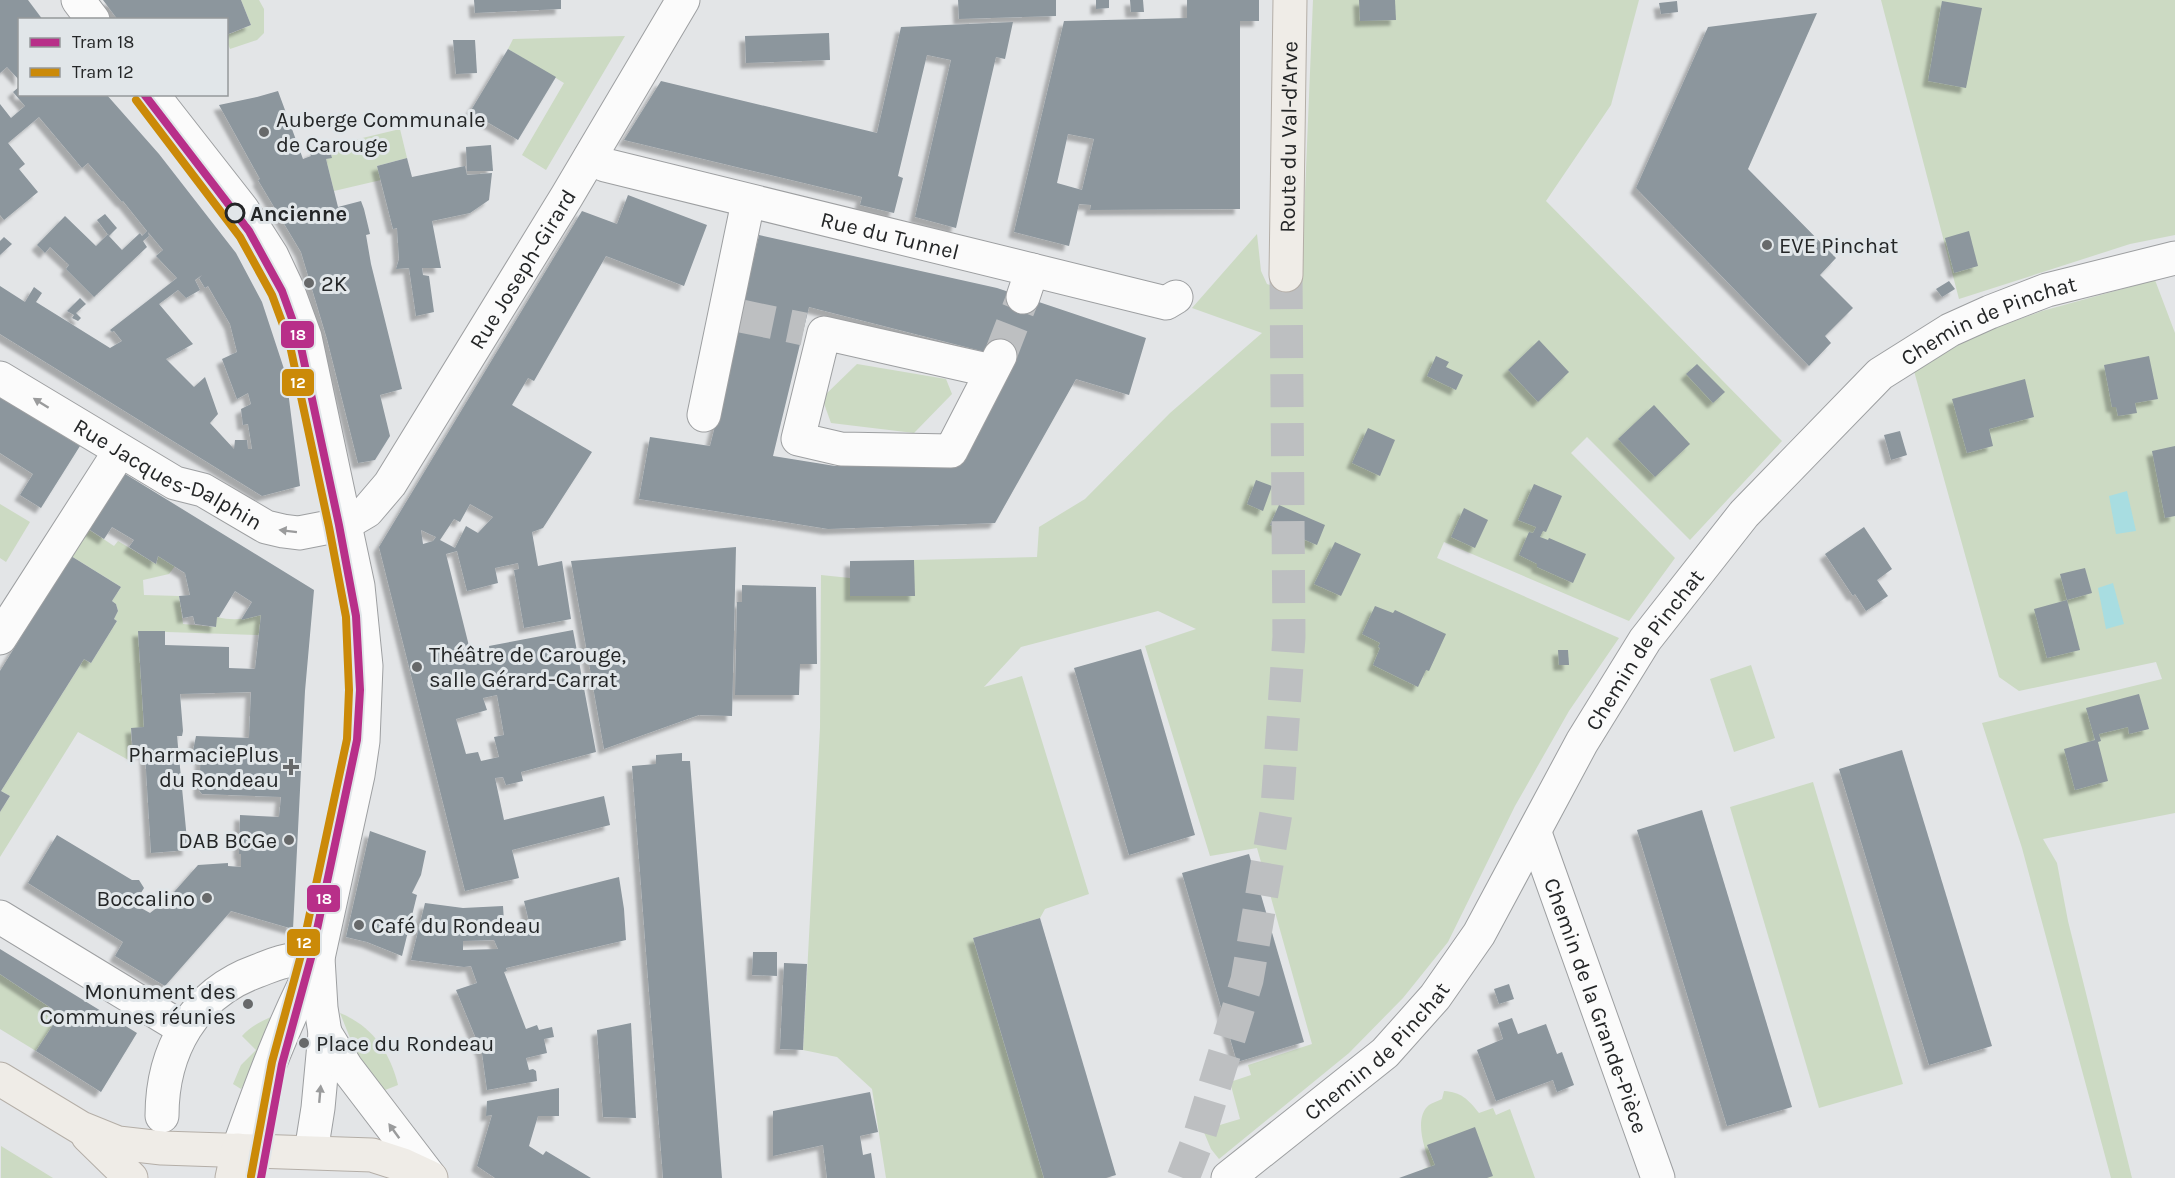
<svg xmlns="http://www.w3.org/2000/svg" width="2175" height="1178" font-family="Karla,sans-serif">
	<defs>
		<filter id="shadow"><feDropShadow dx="-5.5" dy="5.5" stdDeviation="1.5" flood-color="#0004"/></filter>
	</defs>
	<rect width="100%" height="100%" fill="#e3e5e7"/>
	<g fill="#ccdac3">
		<path d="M241,0h18l5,9v24l-7,7 -27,9 -3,-7v-7l24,-10z"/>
		<path d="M1313,0h326l-28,105 -65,96 236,240 -92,99 -103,-103 -16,16 104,105 -46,63 -185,-79 -7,16 182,80 -50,73 -54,95 -67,136 -45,56 -54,55 -130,106 -8,-10 -8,-19 37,-11 -10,-37 21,-7 -3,-10 64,-21 -55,-196 -47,8 -65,-210 51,-17 -38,-18 -137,36 -37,40 38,-11 67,218 -44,15 -5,9 -67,20 71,240h-158l-14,-89 -35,-32 -34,-7 17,-322 1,-153 29,3 1,18h63v-36l123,-3 2,-30 46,-28 85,-86 92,-80 -70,-25 65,-74 4,37 6,13 9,3 26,-22z"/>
		<path d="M1881,0h294v235l-45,9 -171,55z"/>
		<path d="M625,36l-79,134 -24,-15 42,-72 -56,-34 5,-10z"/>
		<path d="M400,129l7,29 -30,8 4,14 -47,11 -8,-32 6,-2 -3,-11z"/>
		<path d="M2155,280l20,53v480l-132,26 14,24 11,58 64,257h-21l-89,-330 -40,-125 180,-44 -6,-17 -137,29 -20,-14 -85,-306 62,-36 66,-24z"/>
		<path d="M857,364l89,15 6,15 -38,39 -83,-10 -9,-25z"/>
		<path d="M0,504l30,18 -24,40 -6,-4z"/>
		<path d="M87,528l27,18 4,-5 38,23 2,-8 17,10 -6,8 -26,6 1,15 35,1 4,28 32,3 2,-10c16,4 28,2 44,-2l-2,20 -121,-4 6,96 -13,2 1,33 -54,-30 -78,125v-45l10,-16 -9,-5 83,-132 7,4 26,-42 -3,-2 4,-8 -2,-7 -4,-3 9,-14 -50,-31z"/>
		<path d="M1751,665l24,73 -41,14 -24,-73z"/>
		<path d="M1813,782l90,302 -84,24 -89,-301z"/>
		<path d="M0,974l60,40 -24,37 -36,-22z"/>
		<path d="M340,1013c32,13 50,39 58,72l-18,7 -24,-39z"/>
		<path d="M277,1014l-20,47 -16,28 -8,-5 8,-19 15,-15 -14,-14c9,-11 23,-16 35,-22z"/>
		<path d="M1444,1091c17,1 24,8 35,22l14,-5 3,7 14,-6 25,69h-109l-3,-9 8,-3c-6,-15 -18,-48 -2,-61 3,-2 9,-4 13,-6z"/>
		<path d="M1,1146l52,32h-52z"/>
	</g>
	<g fill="#a8dde1">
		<path d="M2127,491l9,40 -20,3 -7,-38z"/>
		<path d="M2113,583l11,41 -18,5 -8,-41z"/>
	</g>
	<g fill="#8c969d" fill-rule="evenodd" filter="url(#shadow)">
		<path d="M0,0h28l15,20h-23v61l-13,-14 -7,6z"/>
		<path d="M103,0h138l10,25 -25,10v-15h-108z"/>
		<path d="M474,0h87v9l-86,4z"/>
		<path d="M958,0h98v16l-97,3z"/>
		<path d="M1096,0h13v8l-13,1z"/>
		<path d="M1130,0h13l1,12h-13z"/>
		<path d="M1187,0h72v21h-19v188l-150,1 1,-5 -12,-1 -10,42 -55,-14 50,-211 123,-3zM1068,134l26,5 -12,51 -25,-7z"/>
		<path d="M1359,0h36l1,20 -36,1z"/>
		<path d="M1677,1l1,11 -17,2 -2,-11z"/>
		<path d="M1942,1l40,7 -16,80 -38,-7z"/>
		<path d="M1817,13l-69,156 88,89 -16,17 33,33 -28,28 6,7 -22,23 -173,-178 72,-161z"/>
		<path d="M1013,22l-8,37 -9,-2 -40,171 -41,-11 36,-157 -24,-5 -29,121 5,2 -9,35 -34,-8 2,-8 -238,-57 37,-59 216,52 24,-106z"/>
		<path d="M829,33l1,27 -84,3 -1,-27z"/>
		<path d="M453,40h22l2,33 -21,1z"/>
		<path d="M508,49l48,28 -38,63 -48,-28z"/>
		<path d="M20,86v8h86l53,60 77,99 26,49 24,73 14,111 -38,10 -262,-162v-48l25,16 9,-15 8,6 -6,9 74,46 12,-7 -8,-10 -2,1 -2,-2 67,-52 -21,-22 7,-6 -15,-18 1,4 -6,5 4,6 -53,50 -28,-28 3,-4 -19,-18 -5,6 -8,-8 28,-29 31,30 12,-12 1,2 -12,-16 8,-6 12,14 -8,8 13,14 18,-17 2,3 5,-5 -24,-30 -1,1 -34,-39 -6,5 -43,-51 -31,26 17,21 -6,5 19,23 -34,28 -4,-5v-111l11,14 14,-12 -12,-14zM202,275l-3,3 6,10 3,-2 22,38 7,28 -15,7 15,40 11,-6 3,11 -10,5 2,16 5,-1 4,25h-4l-1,-9h-12l-1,9 -24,-26 8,-9 -13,-37 -11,10 -28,-28 27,-15 -34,-40 19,-14 8,8 14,-8 -5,-10z"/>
		<path d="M278,91l25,68 8,-3 -2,-3 20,-7 3,12 -6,1 12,48 23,-6 3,8 6,25 -4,1 5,29 31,125 -22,6 10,41 -15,24 -17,3 -31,-124 -26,-87 -43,-72 2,-1 -41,-74 38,-8z"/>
		<path d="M491,145l2,26h-26l-1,-24z"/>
		<path d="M407,158l5,19 53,-11 2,9 25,-2 -3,27 -19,13 -38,8 9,47h-19l1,7 6,1 5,36 -18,4 -7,-48 -13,1 3,-10 -2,-31 -4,1 -16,-63z"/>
		<path d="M628,195l79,30 -23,61 -78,-30 -72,125 -6,-3 -16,27 80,47 -49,76 -11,4 6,34 24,-5 9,58 -47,9 -10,-58 5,-1 -1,-6 -23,5 3,15 -31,8 -10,-40 -11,3 26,104 18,-4 -1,-8 84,-16 23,122 -75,20 2,9 -17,4 -3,-8 -8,1 9,42 100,-24 6,29 -98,25 7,28 -54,13 -86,-344 203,-336 35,13zM470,504l23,13 -15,16 -12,-7 -11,22 -15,-8 14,-21 6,3zM421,530l15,7 -3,4 -10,3zM497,695l7,40 -10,2 5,20 -18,4 -3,-9 -12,2 -10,-35 31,-9 -4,-12z"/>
		<path d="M1969,231l9,35 -24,7 -9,-35z"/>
		<path d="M759,235l238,53 149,50 -17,57 -53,-16 -81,144 -167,6 -189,-30 11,-62 60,9 18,-71zM809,307l204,52 -55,104 -123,3 -62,-10z"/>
		<path d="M4,237l8,7 -12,11v-14z"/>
		<path d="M1949,281l6,8 -13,8 -6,-8z"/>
		<path d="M80,298l6,6 -10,9 5,5 -3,3 -6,-3 2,-3 -7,-4z"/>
		<path d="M1539,340l30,32 -31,30 -30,-32z"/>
		<path d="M1436,356l13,6 -3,5 17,8 -7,15 -29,-14z"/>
		<path d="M2149,356l9,43 -23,4 2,10 -19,3 -2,-9h-4l-8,-42z"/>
		<path d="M1697,364l28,28 -12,11 -27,-29z"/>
		<path d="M2025,379l9,38 -45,12 4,17 -26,7 -15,-54z"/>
		<path d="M0,397l80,49 -39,62 -21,-13 13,-21 -33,-21z"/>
		<path d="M1654,405l36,39 -35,33 -37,-38z"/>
		<path d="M1368,428l27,12 -15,36 -28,-13z"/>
		<path d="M1900,431l7,24 -16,5 -7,-25z"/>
		<path d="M2175,446v70l-10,2 -13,-67z"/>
		<path d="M122,472l192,118 -9,101 -12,238 -62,-18 -66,75 -50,-30 8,-14 -95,-59 29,-48 75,45h7l5,8 -10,16 16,9 17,-13 31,-35 30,-2v3l13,1v-13h-2l1,-39 39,2 2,-20 -79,-3 -3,-4 2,-39h-8l3,-15 53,2 2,-46 -71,2 3,37 -1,5h-5l11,114 -37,3 -6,-100 -12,1 -2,-26 13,-1 -6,-96h27v14l64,2v21l26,1 6,-54 -20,5 11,-18 -17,-11 -16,26h-2l-1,10 -21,-3 -2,-8 -10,2 -4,-22 11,-1 -5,-22 -27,-17 -2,8 -27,-17 5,-7 -22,-13 -8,12 -17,-11z"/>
		<path d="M1256,480l16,6 -9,25 -16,-7z"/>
		<path d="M1534,484l28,12 -16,36 -3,-1 -3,6 8,3 1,-2 37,16 -13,29 -36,-16v-3l-18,-9 10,-23 4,1 3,-6 -18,-7z"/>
		<path d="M1279,505l46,20 -8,20 -47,-20z"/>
		<path d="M1464,508l24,12 -13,28 -24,-11z"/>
		<path d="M1864,527l28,42 -15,11 11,16 -22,15 -11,-17 -2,2 -28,-42z"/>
		<path d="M1335,542l26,12 -20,42 -27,-12z"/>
		<path d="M736,547l-4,169 -33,-1 -95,34 -33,-188z"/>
		<path d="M71,556l50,31 -9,14 4,3 2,7 -4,8 3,2 -26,42 -7,-4 -83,132 9,5 -10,16v-141z"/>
		<path d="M914,560l1,36h-65v-35z"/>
		<path d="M2085,568l7,25 -25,7 -7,-26z"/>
		<path d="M742,585l74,2 1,77h-17l-1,31h-64l2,-93h5z"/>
		<path d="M2067,600l13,50 -33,8 -13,-49z"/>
		<path d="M1375,606l18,7 2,-3 51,24 -17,37 -3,-1 -8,17 -45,-22 7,-17 -2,-1 2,-4 -18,-9z"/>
		<path d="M1141,649l54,186 -66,20 -55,-187z"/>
		<path d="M1558,650h10l1,15h-10z"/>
		<path d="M2139,694l10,35 -20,5 -1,-7 -29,7 2,7 -3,1 10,39 -33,9 -11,-41 31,-9 -9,-32z"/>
		<path d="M1902,750l90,296 -63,19 -90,-296z"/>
		<path d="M682,753v8h8l32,417h-59l-31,-412 24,-2v-9z"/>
		<path d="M1702,810l90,297 -65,19 -90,-296z"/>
		<path d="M370,831l56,20 -5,24 -9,18 5,2 -15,61 -35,-14 -21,-5z"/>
		<path d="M1249,854l55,188 -67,20 -55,-189z"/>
		<path d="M619,877l5,32 2,31 -120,28 1,3 -3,1 22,57 11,-4 2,5 13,-3 2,10 -10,2 3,14 -21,5 3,12 4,-1 3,2 1,10 -50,9 -5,-37 -26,-63 21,-7 -6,-17 -7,1 -53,-7 14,-57 38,5 40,-2 2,30 26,-6 -7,-29zM494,940l4,9 -35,1v-9z"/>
		<path d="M1040,918l76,257 -10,3h-62l-71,-240z"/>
		<path d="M0,949l137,84 -36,59 -65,-41 24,-37 -60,-40z"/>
		<path d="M753,952h24v24l-25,-1z"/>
		<path d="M784,963l23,1 -4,86 -23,-1z"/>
		<path d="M1509,984l5,15 -15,5 -5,-15z"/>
		<path d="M1512,1018l6,16 28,-10 11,30 5,-2 12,33 -17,7 -4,-12 -57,21 -19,-51 26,-11 -5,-16z"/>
		<path d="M631,1023l5,95 -33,-1 -6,-87z"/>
		<path d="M559,1088v28h-21l-9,30 14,9 3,-4 45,27h-96l-18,-12 15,-51 -6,1 1,-15z"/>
		<path d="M870,1092l8,40 -18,4 3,19 8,-2 4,25h-48l-4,-33 -50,11v-45z"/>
		<path d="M1475,1127l18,49 -6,2h-88l36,-13 -8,-20z"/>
	</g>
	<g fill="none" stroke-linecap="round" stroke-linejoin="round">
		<g stroke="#bdbfc1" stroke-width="33" stroke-dasharray="33 16" stroke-linecap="butt">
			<path d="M741,316l63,13"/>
			<path d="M1000,356l23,-59"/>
		</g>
		<path stroke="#bdbfc1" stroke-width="33" stroke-dasharray="33 16" stroke-linecap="butt" d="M1183,1178l16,-41 48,-157 30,-173 12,-170 -3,-362"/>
		<defs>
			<g id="minor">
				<path d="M78,0l15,20"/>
				<path d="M152,94l90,115 30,47 15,32 18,49 53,249 8,80 -3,75 -5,34 -40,183 3,50 4,25 -7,75 -7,44"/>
				<path id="s1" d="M590,158l15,7 561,138 10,-6"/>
				<path d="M1023,297l9,-27"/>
				<path d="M992,371l-168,-38 -26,106 43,10 110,2 49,-95"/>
				<path id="s2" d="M0,378l175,105 28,7 63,37 17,4 16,2 46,-9 22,-13 23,-27 177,-288 116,-196"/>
				<path d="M704,415l44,-213"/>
				<path d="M0,638l120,-187"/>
				<path id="s3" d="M1535,833l123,345"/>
				<path d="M0,917l184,112"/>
				<path d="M325,1033l21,34 84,110"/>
				<path d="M162,1116c0,-65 31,-122 95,-145 11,-4 23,-10 35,-11"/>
				<path d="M238,1150c23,-65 47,-130 80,-192"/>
				<path id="s4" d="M1228,1178l157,-125 50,-56 44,-63 103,-192 63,-102 99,-126 136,-140 70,-44 40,-18 57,-22 128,-32"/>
			</g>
			<g id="major">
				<path id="s5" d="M1286,275l4,-275"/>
				<path d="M0,1079l81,49 37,15 44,5 210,7 31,10 28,13"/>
				<path d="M88,1136l43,42"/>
				<path d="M232,1178l6,-28"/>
			</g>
		</defs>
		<use href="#minor" stroke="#9d9fa1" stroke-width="35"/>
		<use href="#major" stroke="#b4aea7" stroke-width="35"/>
		<use href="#minor" stroke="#fbfbfb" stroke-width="33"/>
		<use href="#major" stroke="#efece7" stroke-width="33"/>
		<defs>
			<path id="tram-1" d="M144,94l105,137 33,60 17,47 40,187 17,91 4,74 -3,50 -46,218 -29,106 -21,114"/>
			<path id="tram-2" d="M136,100l104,137 32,58 17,46 40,186 17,90 3,73 -2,49 -46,216 -29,107 -21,114"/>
		</defs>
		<use href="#tram-1" stroke="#e1e6e9" stroke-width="12"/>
		<use href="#tram-2" stroke="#e1e6e9" stroke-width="12"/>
		<use href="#tram-1" stroke="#b82f89" stroke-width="8"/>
		<use href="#tram-2" stroke="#cb8a08" stroke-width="8"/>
	</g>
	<defs><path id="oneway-solid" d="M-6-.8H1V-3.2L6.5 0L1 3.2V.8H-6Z" transform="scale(1.5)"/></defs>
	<g fill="#9a9b9c">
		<use href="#oneway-solid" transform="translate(41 403) rotate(-148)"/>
		<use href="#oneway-solid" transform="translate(288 531) rotate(-173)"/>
		<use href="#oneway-solid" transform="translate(320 1094) rotate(-85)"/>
		<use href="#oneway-solid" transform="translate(394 1131) rotate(-126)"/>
	</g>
	<g fill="#67696a" stroke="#e1e6e9" stroke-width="2">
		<circle cx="264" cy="132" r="6"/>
		<circle cx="1767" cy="245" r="6"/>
		<circle cx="309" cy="283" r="6"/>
		<circle cx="417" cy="667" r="6"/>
		<path d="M288 758h6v6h6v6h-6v6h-6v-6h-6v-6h6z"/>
		<circle cx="289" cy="840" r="6"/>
		<circle cx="207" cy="898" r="6"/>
		<circle cx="359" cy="925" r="6"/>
		<circle cx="248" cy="1004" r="6"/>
		<circle cx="304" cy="1043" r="6"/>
	</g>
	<circle fill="#e1e6e9" stroke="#242627" stroke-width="3" cx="235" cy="213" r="9"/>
	<g text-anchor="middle" stroke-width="6" stroke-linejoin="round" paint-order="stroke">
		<g font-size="22" fill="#242627" stroke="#e1e6e9" text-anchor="start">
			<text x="276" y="127">Auberge Communale<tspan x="276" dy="25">de Carouge</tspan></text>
			<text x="1779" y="253">EVE Pinchat</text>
			<text x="321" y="291">2K</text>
			<text x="429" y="662">Théâtre de Carouge,<tspan x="429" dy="25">salle Gérard-Carrat</tspan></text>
			<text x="279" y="762" text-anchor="end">PharmaciePlus<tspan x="279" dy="25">du Rondeau</tspan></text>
			<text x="277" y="848" text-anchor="end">DAB BCGe</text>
			<text x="195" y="906" text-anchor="end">Boccalino</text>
			<text x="371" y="933">Café du Rondeau</text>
			<text x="236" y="999" text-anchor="end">Monument des<tspan x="236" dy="25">Communes réunies</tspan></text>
			<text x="316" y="1051">Place du Rondeau</text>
		</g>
		<g font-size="22" fill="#242627" stroke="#e1e6e9">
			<text dy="8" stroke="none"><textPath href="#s5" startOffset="138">Route du Val-d'Arve</textPath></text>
			<text dy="8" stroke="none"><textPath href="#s1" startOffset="310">Rue du Tunnel</textPath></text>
			<text dy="8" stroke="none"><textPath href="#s2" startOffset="700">Rue Joseph-Girard</textPath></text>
			<text dy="8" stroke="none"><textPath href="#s4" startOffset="1168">Chemin de Pinchat</textPath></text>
			<text dy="8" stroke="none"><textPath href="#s2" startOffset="194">Rue Jacques-Dalphin</textPath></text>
			<text dy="8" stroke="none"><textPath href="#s4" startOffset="682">Chemin de Pinchat</textPath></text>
			<text dy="8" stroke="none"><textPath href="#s3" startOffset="183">Chemin de la Grande-Pièce</textPath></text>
			<text dy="8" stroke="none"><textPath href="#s4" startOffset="196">Chemin de Pinchat</textPath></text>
		</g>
		<g font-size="22" font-weight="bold" fill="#242627" stroke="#e1e6e9" text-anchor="start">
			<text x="250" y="221">Ancienne</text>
		</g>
	</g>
	<g stroke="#e1e6e9" stroke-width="2">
		<rect x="280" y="320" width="35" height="29" rx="6" fill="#b82f89"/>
		<rect x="281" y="368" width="34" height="29" rx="6" fill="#cb8a08"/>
		<rect x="306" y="884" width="35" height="29" rx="6" fill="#b82f89"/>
		<rect x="286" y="928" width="35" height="29" rx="6" fill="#cb8a08"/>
	</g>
	<g font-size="16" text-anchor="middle" font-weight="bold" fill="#fff">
		<text x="298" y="340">18</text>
		<text x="298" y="388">12</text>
		<text x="324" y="904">18</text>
		<text x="304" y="948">12</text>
	</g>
	<rect x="18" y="18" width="210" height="78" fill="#e1e6e9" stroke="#95999b" stroke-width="1.5"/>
	<rect x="30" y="38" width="30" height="9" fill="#b82f89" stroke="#95999b" stroke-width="1.5"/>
	<text x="72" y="48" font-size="18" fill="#242627">Tram 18</text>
	<rect x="30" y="68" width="30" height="9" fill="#cb8a08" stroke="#95999b" stroke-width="1.5"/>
	<text x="72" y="78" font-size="18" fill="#242627">Tram 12</text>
</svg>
